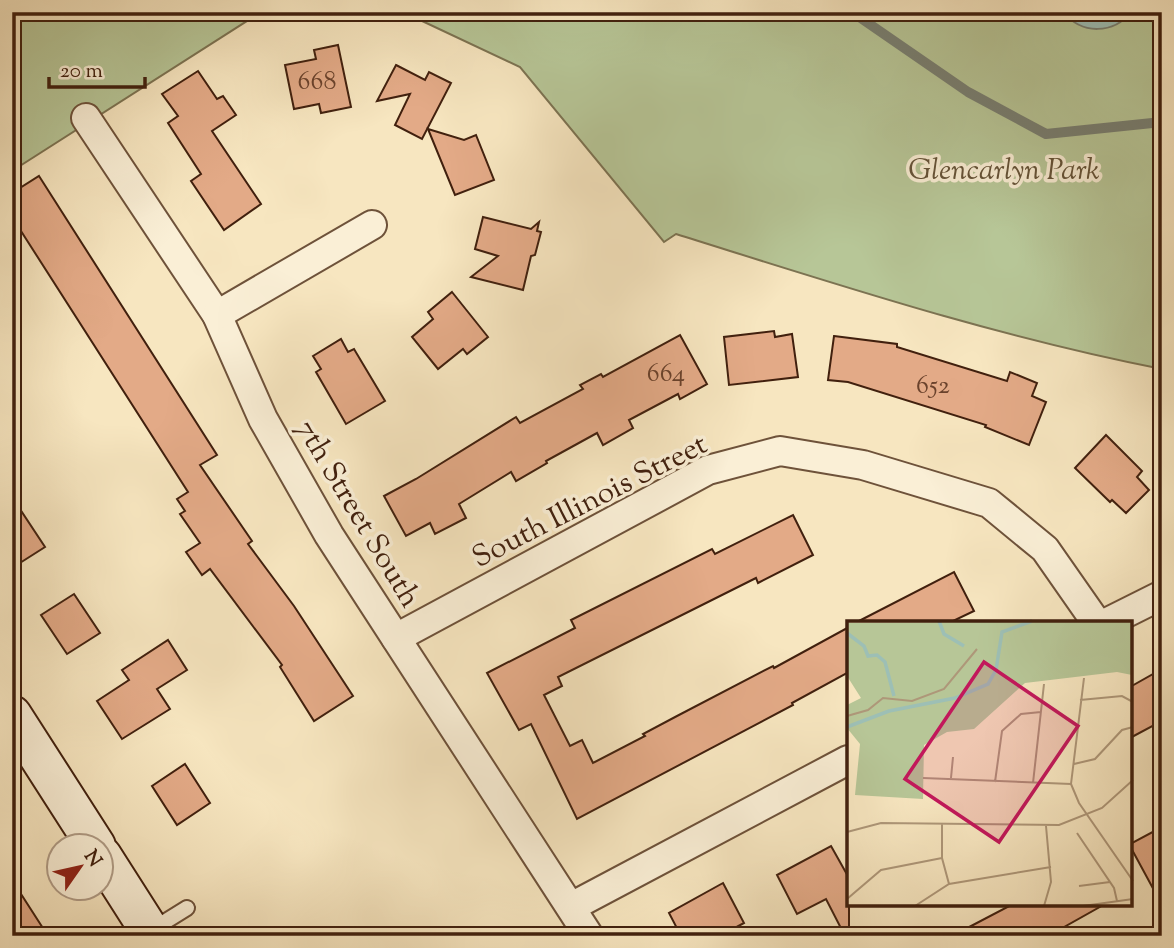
<svg xmlns="http://www.w3.org/2000/svg" width="1174" height="948" font-family="'Sorts Mill Goudy',serif">
	<rect width="100%" height="100%" fill="#f7e6c0"/>
	<filter id="stains"><feTurbulence type="fractalNoise" baseFrequency=".00286" numOctaves="4"/><feColorMatrix values="0 0 0 0 .2 0 0 0 0 .09 0 0 0 0 .02 0 0 0 .5 -.17"/></filter>
	<radialGradient id="worn" r=".72"><stop offset=".6" stop-color="#630" stop-opacity="0"/><stop offset="1" stop-color="#630" stop-opacity=".3"/></radialGradient>
	<g fill="#b7c697" stroke="#7c7352" stroke-width="2">
		<path d="M12,12h249l-249,159z"/>
		<path d="M403,12h759v357c-165,-32 -326,-85 -486,-135l-12,8 -144,-175z"/>
	</g>
	<path fill="#9dbfb5" stroke="#787f72" stroke-width="2" d="M1064,12h67c-17,22 -50,23 -67,0z"/>
	<g fill="none" stroke-linecap="round" stroke-linejoin="round">
		<path stroke="#787f72" stroke-width="10" d="M852,12l116,80 78,42 116,-12"/>
	</g>
	<g fill="#e3aa87" stroke="#41200e" stroke-width="2">
		<path d="M338,45l13,62 -30,6 -2,-9 -25,5 -9,-44 31,-6 -2,-9z"/>
		<path d="M396,65l29,15 4,-8 22,11 -29,56 -27,-14 15,-31 -33,7z"/>
		<path d="M198,71l19,28 6,-3 13,19 -24,16 49,73 -37,26 -33,-49 10,-7 -33,-51 10,-7 -16,-22z"/>
		<path d="M428,129l36,11 12,-5 18,45 -39,15z"/>
		<path d="M39,176l178,279 -17,10 52,76 -4,3 46,62 59,90 -39,25 -34,-54 2,-2 -72,-96 -8,6 -16,-23 14,-9 -20,-29 5,-3 -8,-12 11,-7 -176,-275v-24z"/>
		<path d="M483,217l48,12 8,-7 -2,9 4,1 -6,23 -4,1 -8,34 -52,-13 27,-21 -23,-7z"/>
		<path d="M452,292l36,45 -21,17 -4,-5 -25,20 -26,-32 21,-18 -5,-7z"/>
		<path d="M774,331l1,6 17,-3 6,43 -69,8 -5,-48z"/>
		<path d="M680,335l27,49 -27,15 -2,-5 -49,26 4,8 -30,17 -6,-12 -51,28 1,2 -31,18 -5,-9 -52,32 7,14 -31,16 -5,-11 -24,13 -22,-40 32,-17 100,-62 4,6 63,-34 -3,-4 21,-11 2,3z"/>
		<path d="M834,336l63,8v3l110,34 3,-9 27,11 -5,13 14,6 -17,43 -44,-18 1,-2 -138,-43 -20,-2z"/>
		<path d="M341,339l7,13 6,-3 31,52 -39,23 -30,-52 5,-3 -8,-13z"/>
		<path d="M1106,435l36,36 -5,6 12,13 -23,23 -14,-13 -2,2 -35,-34z"/>
		<path d="M12,497l33,50 -33,21z"/>
		<path d="M793,515l20,40 -55,28 -2,-5 -198,99 4,9 -18,9 26,51 12,-6 11,23 52,-27 -2,-2 34,-18 96,-50 1,2 75,-41v45l-57,31 1,2 -216,114 -46,-95 -12,6 -32,-57 88,-45 -4,-8 141,-71 3,5z"/>
		<path d="M954,572l20,39 -23,11h-94z"/>
		<path d="M74,594l26,39 -33,21 -26,-39z"/>
		<path d="M168,640l19,30 -30,19 13,20 -48,30 -25,-38 32,-21 -7,-10z"/>
		<path d="M1162,669v52l-32,17v-51z"/>
		<path d="M185,764l25,39 -33,22 -25,-39z"/>
		<path d="M1162,827v78l-32,-59v-2z"/>
		<path d="M831,846l18,32v58h-4l-19,-37 -29,15 -20,-39z"/>
		<path d="M12,880l36,56h-36z"/>
		<path d="M723,883l21,40 -24,13h-39l-12,-23z"/>
		<path d="M1013,904h92l-57,32h-96z"/>
	</g>
	<g fill="none" stroke-linecap="round" stroke-linejoin="round">
		<defs>
			<path id="lane" d="M150,931l37,-23"/>
			<g id="street">
				<path d="M86,118l131,197 46,104 66,116 260,401"/>
				<path d="M217,315l155,-90"/>
				<path d="M1108,622l54,-27"/>
				<path d="M396,638l312,-168 72,-19 83,14 126,38 56,46 51,73"/>
				<path d="M571,907l277,-147"/>
			</g>
			<g id="secondary">
				<path d="M12,715l84,131"/>
				<path d="M102,856l51,80"/>
			</g>
		</defs>
		<use href="#lane" stroke="#6e523a" stroke-width="18"/>
		<use href="#street" stroke="#6e523a" stroke-width="32"/>
		<use href="#secondary" stroke="#41200e" stroke-width="42"/>
		<use href="#lane" stroke="#faefd6" stroke-width="14"/>
		<use href="#street" stroke="#faefd6" stroke-width="28"/>
		<use href="#secondary" stroke="#faefd6" stroke-width="38"/>
	</g>
	<g text-anchor="middle" stroke-width="7" stroke-linejoin="round" paint-order="stroke">
		<g font-size="26" fill="#6a422c">
			<text x="317" y="89">668</text>
			<text x="666" y="381">664</text>
			<text x="933" y="393">652</text>
		</g>
		<g font-size="30" font-style="italic" fill="#645237" stroke="#faefd6">
			<text x="1004" y="179">Glencarlyn Park</text>
		</g>
		<g font-size="30" fill="#41200e" stroke="#faefd6">
			<text transform="translate(589 500) rotate(-27)" y="10">South Illinois Street</text>
			<text transform="translate(359 513) rotate(59)" y="10">7th Street South</text>
		</g>
	</g>
	<g transform="translate(847 621)">
		<rect width="285" height="285" fill="#f7e6c0"/>
		<path d="M285,0v54l-15,-3 -92,11 -51,46 -27,3 -23,13 -1,54 -68,-4 5,-51 -13,-16v-23l14,-7 -14,-22v-53z" fill="#b7c697"/>
		<path fill="none" stroke="#9dbfb5" stroke-width="3.5" d="M92,0l5,13 20,12M0,12l17,13 4,10 9,-1 8,7 9,34M0,106l42,-16 66,-13 33,-14 8,-14 6,-38 30,-11"/>
		<path fill="none" stroke="#ae9779" stroke-width="2" d="M237,57l-13,106 8,19 54,78M233,79l42,-4 11,6M0,95l21,-6 15,-12 29,3 32,-12 33,-40M227,143l21,-5 27,-29 11,-3M76,157l148,6M104,157l2,-21M148,161l7,-51 19,-17 20,-2M186,162l11,-99M95,203v34l7,26M0,211l34,-9 178,2 43,-17 31,-28M230,212l37,55 3,13M232,265l31,-4M0,278l34,-29 61,-12M68,285l34,-22 102,-17M197,285l7,-24 -5,-56M236,285l50,-7"/>
		<path fill="#c2185b" fill-opacity="0.15" stroke="#c2185b" stroke-width="3.5" d="M137,41l94,64 -79,116 -94,-63z"/>
		<rect width="285" height="285" fill="none" stroke="#41200e" stroke-width="3.5"/>
	</g>
	<rect width="1174" height="948" fill="none" stroke="#f7e6c0" stroke-width="42"/>
	<rect x="14" y="14" width="1146" height="920" fill="none" stroke="#41200e" stroke-width="3.5"/>
	<rect x="21" y="21" width="1132" height="906" fill="none" stroke="#41200e" stroke-width="2"/>
	<g transform="translate(80 867) rotate(56)"><circle r="33" fill="#faefd6" stroke="#b09c86" stroke-width="2"/>
	<path d="M0-5L12 26L0 18L-12 26Z" fill="#8f2418"/>
	<text y="-10" font-size="19" font-weight="bold" text-anchor="middle" fill="#41200e">N</text>
	</g>
	<path d="M49 77v10h96v-10" fill="none" stroke="#41200e" stroke-width="3.5"/>
	<text x="60" y="77" font-size="21" fill="#41200e" stroke="#faefd6" stroke-width="5" paint-order="stroke">20 m</text>
	<rect width="100%" height="100%" filter="url(#stains)"/>
	<rect width="100%" height="100%" fill="url(#worn)"/>
</svg>
